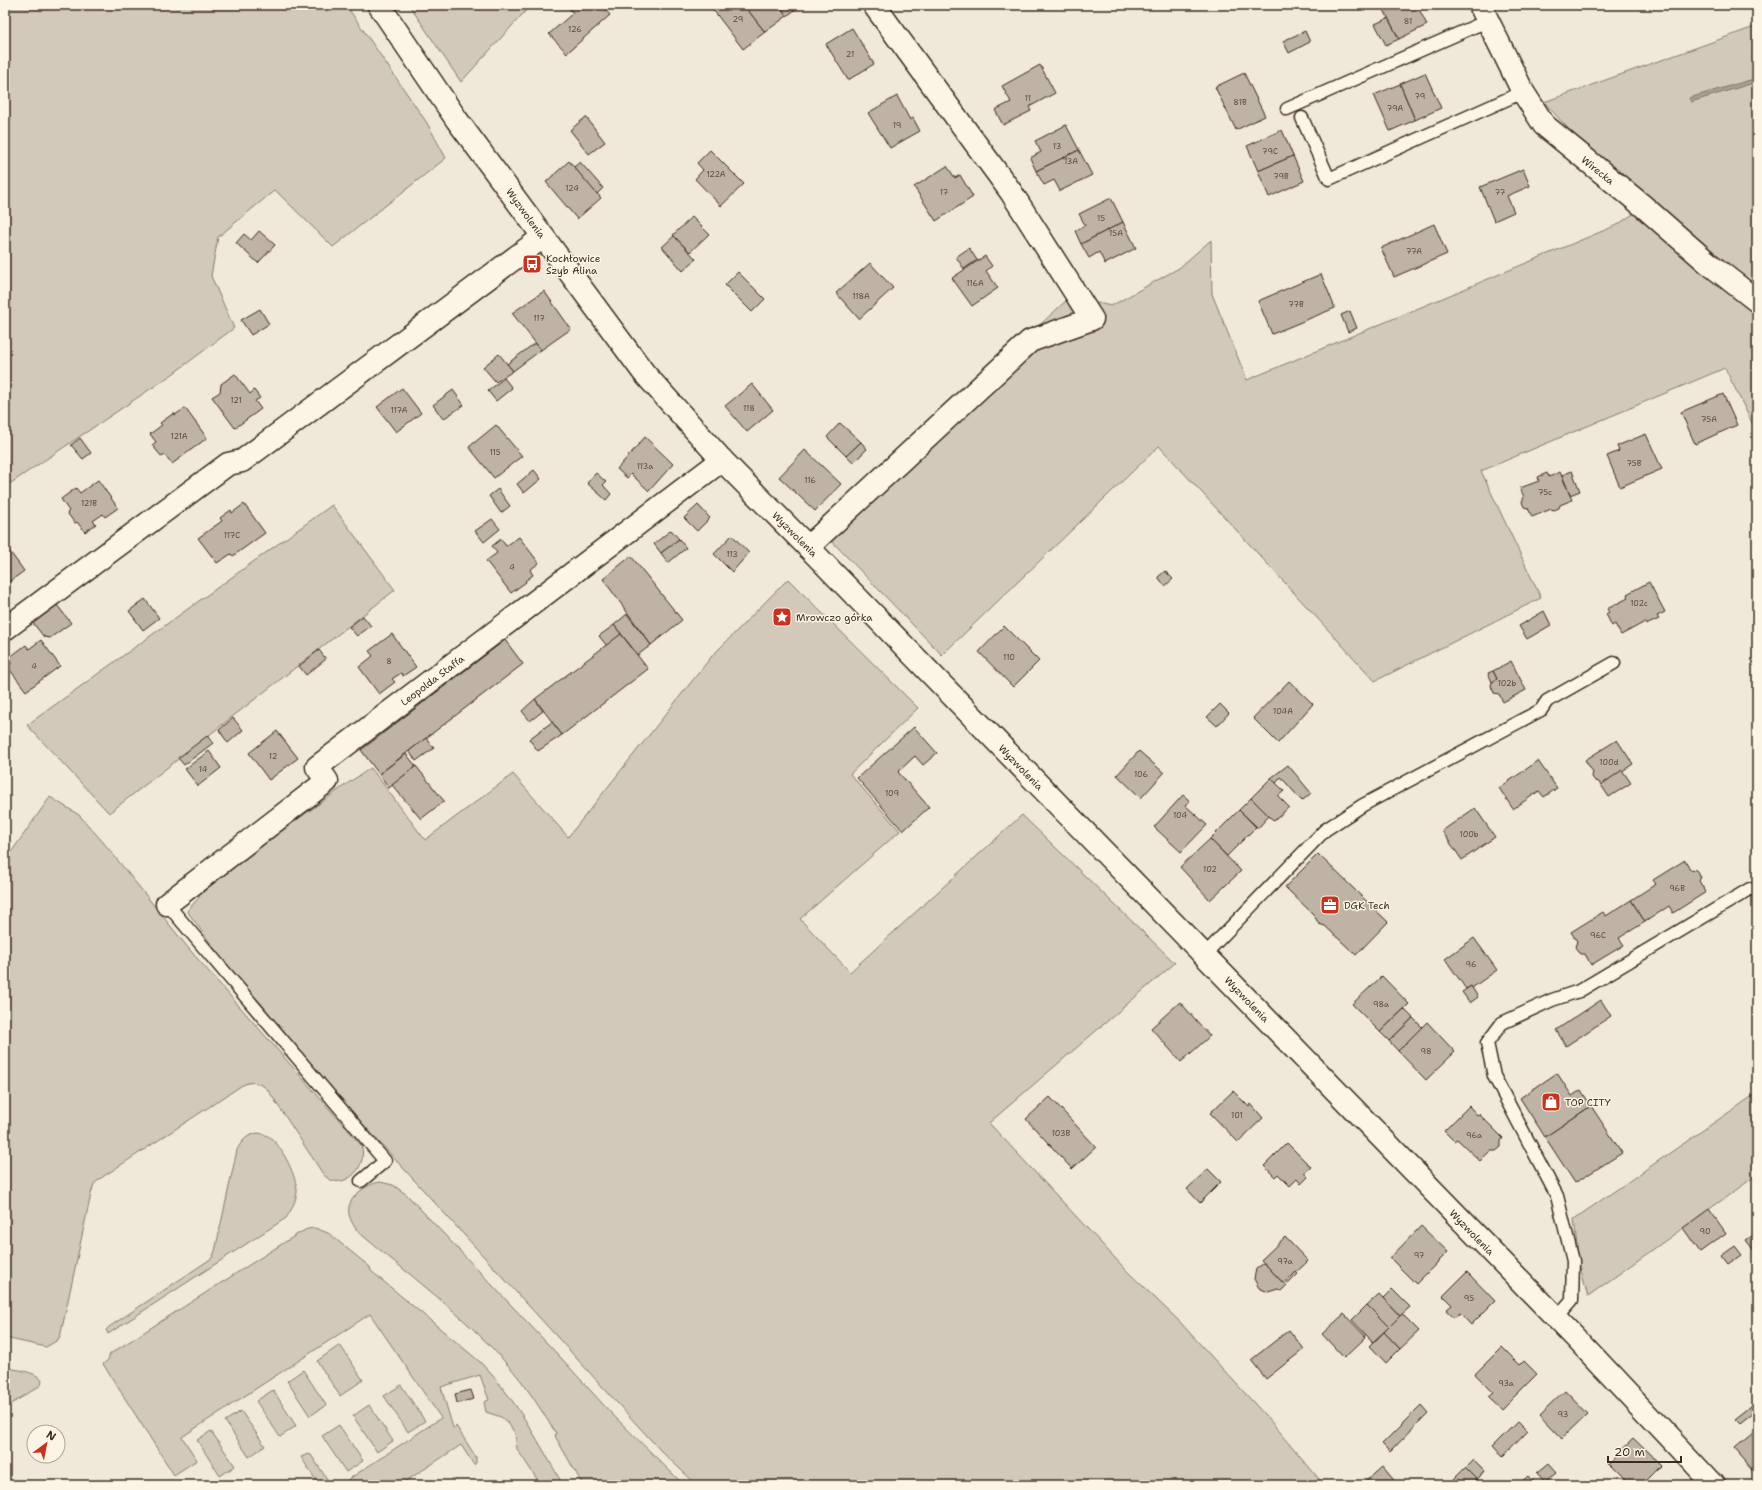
<svg xmlns="http://www.w3.org/2000/svg" width="1762" height="1490" font-family="'Shantell Sans',sans-serif">
	<rect width="100%" height="100%" fill="#f0e9d9"/>
	<filter id="ink" filterUnits="userSpaceOnUse"><feTurbulence type="fractalNoise" baseFrequency=".025" numOctaves="2"/><feDisplacementMap in="SourceGraphic" scale="8" xChannelSelector="R" yChannelSelector="G"/><feConvolveMatrix kernelMatrix="1 2 1 2 8 2 1 2 1" color-interpolation-filters="sRGB"/></filter>
	<g filter="url(#ink)">
		<g fill="#d2c9ba" stroke="#867a6c">
			<path d="M5,5h341l81,118 19,35 -113,89 -58,-57 -57,47 -7,39 23,52 -60,45 -169,114z"/>
			<path d="M409,5h122l-70,77z"/>
			<path d="M1757,26v263l-183,-154 -30,-33z"/>
			<path d="M1636,212l114,98 7,3v120l-32,-65 -244,103 60,127 -166,83 -216,-235 -217,209 -122,-126 250,-232 41,9 68,-38 32,-28 1,54 35,86 370,-155z"/>
			<path d="M332,505l63,85 -286,223 -82,-88z"/>
			<path d="M788,579l130,129 -68,66 50,57 -100,88 50,53 172,-157 153,148 -186,160 139,149 51,49 96,105 49,59h-627l-36,-34 -298,-327 -135,-157 -41,-56 30,-34 134,-96 20,-13 54,72 88,-66 55,63 144,-181z"/>
			<path d="M50,797l29,18 24,27 86,107 172,196c9,25 -22,49 -38,29l-55,-84c-9,-8 -16,-10 -27,-4l-140,92 -7,6 -3,10 -30,139 -3,7 -12,7 -41,-9v-477z"/>
			<path d="M1757,1093v82l-169,121 -9,-32 -5,-45z"/>
			<path d="M258,1133c5,1 10,2 14,6 11,10 25,38 25,53 -1,9 -6,19 -11,26l-178,116 -2,-4 3,-3 103,-69 3,-7 22,-101c5,-10 10,-15 21,-17z"/>
			<path d="M380,1182l13,3 14,10 155,164 48,53 74,73h-101l-28,-49 1,-3c-16,-24 -30,-49 -50,-70 -43,-49 -99,-90 -149,-132 -4,-7 -10,-15 -8,-24 2,-12 20,-24 31,-25z"/>
			<path d="M315,1228l13,5 42,34 1,4 108,90c36,36 59,80 84,124h-22l-24,-36 -2,-16 -7,-10 -7,-6 -15,-5 -2,-10 5,-2 -9,-25 -39,12 12,41h2l1,-2 20,31v6l-2,2 -13,-20 -61,40h-60l101,-67 -71,-104 -188,123 15,23 -23,15 -71,-111 5,-4 2,-6 186,-119 11,-6z"/>
			<path d="M340,1345l23,35 -23,16 -23,-35z"/>
			<path d="M5,1368c10,1 33,4 37,13l-1,4 -36,23z"/>
			<path d="M303,1370l23,35 -16,11 -23,-35z"/>
			<path d="M401,1385l24,36 -17,11 -24,-36z"/>
			<path d="M273,1390l23,36 -16,11 -24,-36z"/>
			<path d="M369,1405l24,36 -16,11 -24,-36z"/>
			<path d="M241,1411l24,35 -16,11 -24,-36z"/>
			<path d="M339,1425l24,36 -17,11 -24,-36z"/>
			<path d="M211,1431l24,35 -15,10 -23,-36z"/>
			<path d="M308,1454l3,1 20,30h-12l-18,-28z"/>
		</g>
		<path fill="#aaa091" stroke="#7e7163" d="M1757,78v4l-66,20 -2,-4z"/>
		<g fill="#beb3a4" stroke="#3b2a1e">
			<path d="M566,5h35l9,10 -43,38 -18,-19 24,-21z"/>
			<path d="M713,5h31l21,27 -22,17 -32,-42z"/>
			<path d="M744,5h35l8,11 -22,16z"/>
			<path d="M779,5h22l-14,11z"/>
			<path d="M1388,5h29l10,20 -28,14 -16,-31z"/>
			<path d="M1388,18l11,21 -13,6 -11,-21z"/>
			<path d="M852,28l22,36 -26,16 -22,-36z"/>
			<path d="M1305,31l5,11 -21,11 -6,-12z"/>
			<path d="M1040,65l15,28 -26,14 2,4 -28,14 -8,-15 16,-8 -9,-16z"/>
			<path d="M1244,73l21,43 -29,14 -21,-43z"/>
			<path d="M1425,73l16,35 -26,12 -15,-36z"/>
			<path d="M1400,84l15,36 -25,11 -16,-36z"/>
			<path d="M897,96l13,24 3,-2 7,13 -30,17 -22,-35z"/>
			<path d="M586,117l19,25 -16,12 -19,-24z"/>
			<path d="M1066,125l13,25 -43,21 -6,-13 11,-6 -6,-11z"/>
			<path d="M1282,130l11,26 -35,15 -11,-25z"/>
			<path d="M710,150l34,34 -23,22 -26,-27 8,-9 -6,-7z"/>
			<path d="M1079,150l13,25 -32,16 -6,-11 -10,5 -8,-14z"/>
			<path d="M1293,156l11,25 -35,16 -11,-26z"/>
			<path d="M569,161l32,37 -24,21 -31,-37z"/>
			<path d="M580,162l23,26 -6,6 -23,-27z"/>
			<path d="M947,166l8,12 5,-3 13,22 -37,24 -22,-34z"/>
			<path d="M1523,169l7,17 -23,10 7,16 -20,9 -14,-34z"/>
			<path d="M1111,198l12,24 -42,22 -6,-13 10,-6 -6,-11z"/>
			<path d="M692,217l17,17 -19,18 -17,-17z"/>
			<path d="M1123,222l13,26 -31,16 -6,-12 -10,6 -8,-14z"/>
			<path d="M1434,224l13,30 -53,23 -13,-29z"/>
			<path d="M259,231l16,14 -17,18 -22,-20 8,-9 7,6z"/>
			<path d="M674,236l22,23 -13,12 -21,-24z"/>
			<path d="M969,248l8,12 -13,9 -8,-12z"/>
			<path d="M985,256l7,10 -6,5 12,17 -26,18 -20,-28z"/>
			<path d="M870,263l23,25 -34,31 -23,-26z"/>
			<path d="M738,272l27,27 -13,13 -27,-27z"/>
			<path d="M1321,274l14,34 -63,26 -14,-33z"/>
			<path d="M544,291l27,38 -30,21 -29,-37z"/>
			<path d="M260,309l9,15 -18,11 -10,-15z"/>
			<path d="M1350,311l7,17 -9,4 -7,-17z"/>
			<path d="M535,343l6,7 -28,21 -6,-7z"/>
			<path d="M499,354l14,17 -17,11 -13,-15z"/>
			<path d="M235,374l15,20 4,-4 6,8 -5,3 6,8 -26,19 -23,-31 8,-5 1,-8z"/>
			<path d="M504,378l8,10 -16,13 -8,-10z"/>
			<path d="M752,384l21,26 -26,22 -22,-26z"/>
			<path d="M402,388l19,25 -25,19 -19,-25z"/>
			<path d="M453,390l11,15 -21,14 -10,-14z"/>
			<path d="M1723,394l14,31 -42,19 -14,-32z"/>
			<path d="M185,408l22,30 -35,26 -7,-9 -3,2 -10,-12 4,-3 -6,-8 12,-9 -2,-2 14,-10 1,2z"/>
			<path d="M840,423l21,19 -15,14 -19,-19z"/>
			<path d="M496,425l26,31 -28,22 -25,-31z"/>
			<path d="M1646,434l16,35 -42,18 -13,-31 12,-5 -2,-5z"/>
			<path d="M645,437l28,27 -24,27 -18,-17 -4,4 -10,-9z"/>
			<path d="M80,438l11,15 -8,6 -12,-14z"/>
			<path d="M861,442l6,7 -14,14 -7,-7z"/>
			<path d="M805,450l36,34 -26,27 -36,-34z"/>
			<path d="M534,470l7,9 -17,14 -7,-9z"/>
			<path d="M1572,471l8,20 -10,4 -8,-20z"/>
			<path d="M1560,472l12,28 -12,5 -1,3 -5,2 -3,-1 -19,8 -4,-9 -4,-1 -2,-5 2,-5 -4,-9 19,-7 -1,-4 9,-4 2,4z"/>
			<path d="M596,473l10,9 -3,3 8,9 -5,6 -19,-17z"/>
			<path d="M98,480l20,28 -13,9 -2,-3 -10,7 3,3 -11,8 -8,-10 -2,1 -8,-10 2,-2 -8,-12 15,-11 4,5z"/>
			<path d="M498,489l12,17 -9,7 -12,-17z"/>
			<path d="M244,504l21,29 -32,23 -2,-2 -14,9 -19,-25 24,-17 -2,-3 11,-8 1,3z"/>
			<path d="M698,505l12,13 -13,13 -13,-13z"/>
			<path d="M492,519l8,10 -16,13 -9,-11z"/>
			<path d="M671,530l8,9 -18,14 -7,-9z"/>
			<path d="M732,535l17,18 -17,19 -18,-18z"/>
			<path d="M519,537l20,26 -9,7 3,5 -8,6 1,1 -15,11 -25,-32 11,-8 -5,-7 9,-7 5,7z"/>
			<path d="M679,539l7,9 -18,15 -7,-10z"/>
			<path d="M5,545l19,26 -19,14z"/>
			<path d="M631,556l51,64 -31,25 -48,-66z"/>
			<path d="M1165,571l8,8 -8,7 -7,-9z"/>
			<path d="M1649,582l16,30 -8,4 2,3 -13,6 -1,-3 -24,13 -6,-11 -3,2 -6,-12 3,-2 -2,-3 21,-11 -1,-4z"/>
			<path d="M145,599l14,19 -16,12 -14,-19z"/>
			<path d="M57,605l14,18 -21,15 -6,-1 -11,-14z"/>
			<path d="M1544,611l7,14 -24,14 -8,-13z"/>
			<path d="M627,614l24,31 -13,10 -24,-30z"/>
			<path d="M363,616l8,10 -14,10 -8,-9z"/>
			<path d="M614,625l7,9 -14,12 -8,-10z"/>
			<path d="M1004,626l35,35 -26,26 -34,-35z"/>
			<path d="M392,634l24,33 -13,9 -2,-3 -9,6 3,3 -16,12 -20,-27 14,-11 -4,-5z"/>
			<path d="M621,634l27,35 -86,66 -27,-36z"/>
			<path d="M41,640l19,26 -34,25 -19,-25 6,-4 -3,-5 16,-12 3,4z"/>
			<path d="M505,640l18,24 -144,110 -18,-24z"/>
			<path d="M319,650l7,9 -20,16 -7,-9z"/>
			<path d="M1511,661l15,29 -23,12 -4,-8 -5,-1 -3,-7 1,-4 5,-3 -4,-8z"/>
			<path d="M1493,671l4,8 -5,3 -4,-9z"/>
			<path d="M1289,681l24,23 -35,39 -25,-25z"/>
			<path d="M535,699l8,12 -13,10 -8,-10z"/>
			<path d="M1220,704l9,9 -12,13 -10,-9z"/>
			<path d="M233,718l10,12 -15,13 -9,-13z"/>
			<path d="M552,722l10,13 -24,16 -9,-12z"/>
			<path d="M914,727l23,26 -14,12 -8,-9 -17,16 31,35 -26,24 -46,-53z"/>
			<path d="M277,731l21,27 -29,22 -20,-27z"/>
			<path d="M207,736l6,7 -29,22 -6,-7z"/>
			<path d="M426,738l8,10 -18,13 -7,-10z"/>
			<path d="M1617,740l16,24 -32,21 -2,-3 -4,-1 -3,-4 1,-5 -8,-12z"/>
			<path d="M209,751l12,17 -23,18 -13,-17z"/>
			<path d="M1139,751l25,22 -23,25 -24,-23z"/>
			<path d="M406,754l10,12 -27,22 -10,-14z"/>
			<path d="M1538,761l19,27 -13,9 -5,-6 -26,18 -14,-21z"/>
			<path d="M1288,765l23,28 -9,8 -21,-24 -5,6 -5,-5z"/>
			<path d="M416,766l28,35 -23,18 -29,-34z"/>
			<path d="M1622,770l9,13 -22,14 -8,-12z"/>
			<path d="M1271,778l13,13 -6,5 11,11 -15,14 -23,-23z"/>
			<path d="M1183,795l7,6 -5,4 22,20 -26,27 -27,-25z"/>
			<path d="M1251,798l18,18 -11,12 -19,-18z"/>
			<path d="M1475,808l20,29 -33,23 -20,-29z"/>
			<path d="M1239,810l17,17 -29,29 -17,-17z"/>
			<path d="M1210,839l31,32 -31,29 -30,-33z"/>
			<path d="M1318,854l70,68 -32,33 -31,-29 -6,-2 -6,-10 -28,-27z"/>
			<path d="M1685,860l5,9 6,1 5,7 -2,4 7,11 -33,21 -4,-7 -24,16 -14,-22 25,-16 -3,-4z"/>
			<path d="M1631,900l14,22 -26,16 5,7 -33,20 -6,-11h-5l-5,-7 2,-6 -6,-9 32,-20 3,4z"/>
			<path d="M1474,938l23,32 -25,18 -1,-2 -5,3 -21,-30z"/>
			<path d="M1382,976l27,28 -29,28 -28,-28z"/>
			<path d="M1471,986l7,11 -8,6 -8,-11z"/>
			<path d="M1601,1000l10,16 -45,30 -10,-16z"/>
			<path d="M1180,1002l30,34 -29,26 -30,-34z"/>
			<path d="M1404,1009l9,9 -24,23 -9,-9z"/>
			<path d="M1413,1018l9,9 -24,24 -9,-10z"/>
			<path d="M1427,1022l28,30 -29,28 -28,-29z"/>
			<path d="M1557,1073l15,23 9,-6 10,16 -46,31 -25,-39z"/>
			<path d="M1233,1091l16,16 2,-3 12,14 -25,24 -28,-29z"/>
			<path d="M1050,1097l46,50 -24,22 -46,-50z"/>
			<path d="M1469,1106l9,10 1,-2 24,24 -2,3v6l-5,4h-6l-10,10 -23,-22 -3,2 -10,-10z"/>
			<path d="M1591,1106l31,47 -47,30 -30,-46z"/>
			<path d="M1287,1143l24,24 -7,6 4,4 -7,7 -4,-5 -7,7 -12,-12 -3,3 -11,-11z"/>
			<path d="M1208,1169l13,13 -21,21 -13,-14z"/>
			<path d="M1709,1209l17,24 -26,19 -17,-24z"/>
			<path d="M1421,1226l27,26 -32,32 -26,-26z"/>
			<path d="M1755,1234l2,3v14l-2,1 -9,-12z"/>
			<path d="M1285,1237l23,24 -24,23 -23,-24z"/>
			<path d="M1735,1246l7,9 -14,10 -7,-9z"/>
			<path d="M1264,1263l20,21 12,-12 2,2 -17,17 -3,-2 -10,3 -9,-4 -5,-9 2,-10z"/>
			<path d="M1467,1272l28,29 -24,24 -11,-12 -6,5 -8,-8 6,-5 -9,-9z"/>
			<path d="M1392,1289l18,18 -10,9 -17,-18z"/>
			<path d="M1379,1294l21,22 -11,11 -22,-22z"/>
			<path d="M1367,1305l22,22 -16,15 -21,-22z"/>
			<path d="M1344,1314l22,23 -22,21 -22,-24z"/>
			<path d="M1402,1314l17,17 -19,18 -16,-17z"/>
			<path d="M1289,1330l15,19 -38,30 -15,-19z"/>
			<path d="M1384,1332l16,17 -14,14 -16,-17z"/>
			<path d="M1502,1347l18,18 4,-4 13,13 -35,35 -13,-12 5,-4 -19,-19z"/>
			<path d="M471,1390l3,9 -17,4 -2,-9z"/>
			<path d="M1565,1390l23,24 -26,25 -23,-24z"/>
			<path d="M1756,1403l1,8 -19,15 -5,-5z"/>
			<path d="M1421,1405l7,8 -38,39 -8,-8z"/>
			<path d="M1517,1422l10,10 -25,26 -10,-11z"/>
			<path d="M1757,1429v48l-24,-28z"/>
			<path d="M1633,1438l28,27 -20,20h-14l-21,-21z"/>
			<path d="M1473,1460l11,11 -7,9 -12,-12z"/>
			<path d="M1548,1464l8,9 -12,10 -8,-9z"/>
			<path d="M1383,1466l16,19h-38l5,-4z"/>
			<path d="M1465,1468l12,12 -6,5h-23z"/>
			<path d="M1528,1476l8,9h-18z"/>
		</g>
		<g fill="none" stroke-linecap="round" stroke-linejoin="round">
			<defs>
				<g id="service">
					<path d="M1287,109l200,-88"/>
					<path d="M1302,118l27,61 194,-87"/>
					<path d="M167,904l218,257 -24,20"/>
					<path d="M1204,955l121,-125 38,-25 178,-95 6,-9 67,-38"/>
					<path d="M1556,1318l16,-18 1,-39 -16,-65 -63,-120 -7,-33 15,-20 50,-23 27,-9 171,-102"/>
				</g>
				<g id="minor">
					<path d="M1480,5l43,87 21,33 99,81 64,56 50,39"/>
					<path d="M808,547l222,-206 62,-22 -81,-127 -137,-187"/>
					<path d="M5,629l223,-165 14,-3 301,-224"/>
					<path d="M167,904l160,-123 -10,-14 405,-307"/>
				</g>
				<path id="tertiary" d="M379,5l78,115 187,253 78,87 86,87 767,790 139,148"/>
			</defs>
			<use href="#service" stroke="#3b2a1e" stroke-width="15"/>
			<use href="#minor" stroke="#3b2a1e" stroke-width="25"/>
			<use href="#tertiary" stroke="#3b2a1e" stroke-width="25"/>
			<use href="#service" stroke="#fcf5e5" stroke-width="12"/>
			<use href="#minor" stroke="#fcf5e5" stroke-width="22"/>
			<use href="#tertiary" stroke="#fcf5e5" stroke-width="22"/>
		</g>
	</g>
	<defs>
		<symbol id="bus-square" viewBox="-11 -11 22 22"><rect x="-9" y="-9" width="18" height="18" rx="4" fill="#c8321e" stroke="#fcf5e5"/><path d="M-5-6H5V4H4V6H2V4H-2V6H-4V4H-5ZM-3.5-4V0h7V-4ZM-3.5 1.2v1.5H-2V1.2ZM2 1.2v1.5H3.5V1.2Z" fill="#fff"/></symbol>
		<symbol id="sight-square" viewBox="-11 -11 22 22"><rect x="-9" y="-9" width="18" height="18" rx="4" fill="#c8321e" stroke="#fcf5e5"/><path d="M0-6L1.8-2.2L6-1.7L2.9 1.2L3.7 5.4L0 3.3L-3.7 5.4L-2.9 1.2L-6-1.7L-1.8-2.2Z" fill="#fff"/></symbol>
		<symbol id="office-square" viewBox="-11 -11 22 22"><rect x="-9" y="-9" width="18" height="18" rx="4" fill="#c8321e" stroke="#fcf5e5"/><path d="M-6-3h4V-5.5h4V-3h4V5H-6ZM-1-4.5V-3h2v-1.5ZM-6 0V1H6V0Z" fill="#fff"/></symbol>
		<symbol id="shop-square" viewBox="-11 -11 22 22"><rect x="-9" y="-9" width="18" height="18" rx="4" fill="#c8321e" stroke="#fcf5e5"/><path d="M-5-2.5h2.3a2.7 3.5 0 0 1 5.4 0H5L5.5 6h-11ZM-1.5-2.5h3a1.5 2.3 0 0 0-3 0Z" fill="#fff"/></symbol>
	</defs>
	<g fill-rule="evenodd">
		<use href="#bus-square" x="521" y="253" width="22" height="22"/>
		<use href="#sight-square" x="771" y="606" width="22" height="22"/>
		<use href="#office-square" x="1319" y="894" width="22" height="22"/>
		<use href="#shop-square" x="1540" y="1091" width="22" height="22"/>
	</g>
	<g text-anchor="middle" stroke-width="3" stroke-linejoin="round" paint-order="stroke">
		<g font-size="8" fill="#5c4c40">
			<text x="738" y="22">29</text>
			<text x="1408" y="24">81</text>
			<text x="575" y="32">126</text>
			<text x="850" y="57">21</text>
			<text x="1420" y="99">79</text>
			<text x="1028" y="101">11</text>
			<text x="1240" y="105">81B</text>
			<text x="1395" y="111">79A</text>
			<text x="897" y="128">19</text>
			<text x="1057" y="149">13</text>
			<text x="1270" y="154">79C</text>
			<text x="1071" y="164">13A</text>
			<text x="716" y="177">122A</text>
			<text x="1281" y="179">79B</text>
			<text x="572" y="191">124</text>
			<text x="944" y="195">17</text>
			<text x="1500" y="195">77</text>
			<text x="1101" y="221">15</text>
			<text x="1116" y="236">15A</text>
			<text x="1414" y="254">77A</text>
			<text x="975" y="286">116A</text>
			<text x="861" y="299">118A</text>
			<text x="1296" y="307">77B</text>
			<text x="539" y="321">117</text>
			<text x="236" y="403">121</text>
			<text x="749" y="411">118</text>
			<text x="399" y="413">117A</text>
			<text x="1709" y="422">75A</text>
			<text x="179" y="439">121A</text>
			<text x="495" y="455">115</text>
			<text x="1634" y="466">75B</text>
			<text x="645" y="469">113a</text>
			<text x="810" y="483">116</text>
			<text x="1545" y="495">75c</text>
			<text x="89" y="506">121B</text>
			<text x="232" y="538">117C</text>
			<text x="732" y="557">113</text>
			<text x="512" y="570">4</text>
			<text x="1639" y="606">102c</text>
			<text x="1009" y="660">110</text>
			<text x="389" y="664">8</text>
			<text x="34" y="669">4</text>
			<text x="1507" y="686">102b</text>
			<text x="1283" y="714">104A</text>
			<text x="273" y="759">12</text>
			<text x="1609" y="765">100d</text>
			<text x="203" y="772">14</text>
			<text x="1141" y="777">106</text>
			<text x="892" y="796">109</text>
			<text x="1180" y="818">104</text>
			<text x="1469" y="837">100b</text>
			<text x="1210" y="872">102</text>
			<text x="1677" y="891">96B</text>
			<text x="1598" y="938">96C</text>
			<text x="1471" y="967">96</text>
			<text x="1381" y="1007">98a</text>
			<text x="1426" y="1054">98</text>
			<text x="1237" y="1118">101</text>
			<text x="1061" y="1136">103B</text>
			<text x="1474" y="1138">96a</text>
			<text x="1705" y="1234">90</text>
			<text x="1419" y="1258">97</text>
			<text x="1285" y="1264">97a</text>
			<text x="1469" y="1301">95</text>
			<text x="1506" y="1386">93a</text>
			<text x="1563" y="1417">93</text>
		</g>
		<g font-size="10" fill="#3b2a1e" stroke="#fcf5e5">
			<text transform="translate(1598 170) rotate(39)" y="4">Wirecka</text>
			<text transform="translate(526 213) rotate(54)" y="4">Wyzwolenia</text>
			<text transform="translate(795 534) rotate(45)" y="4">Wyzwolenia</text>
			<text transform="translate(432 680) rotate(-37)" y="4">Leopolda Staffa</text>
			<text transform="translate(1021 767) rotate(46)" y="4">Wyzwolenia</text>
			<text transform="translate(1247 999) rotate(46)" y="4">Wyzwolenia</text>
			<text transform="translate(1472 1232) rotate(46)" y="4">Wyzwolenia</text>
		</g>
		<g font-size="10" fill="#3b2a1e" stroke="#fcf5e5" text-anchor="start">
			<text x="546" y="262">Kochłowice<tspan x="546" dy="12">Szyb Alina</tspan></text>
			<text x="796" y="621">Mrowczo górka</text>
			<text x="1344" y="909">DGK Tech</text>
			<text x="1565" y="1106">TOP CITY</text>
		</g>
	</g>
	<rect width="1762" height="1490" fill="none" stroke="#fcf5e5" stroke-width="20"/>
	<rect x="10" y="10" width="1742" height="1470" fill="none" stroke="#3b2a1e" stroke-width="1.5" filter="url(#ink)"/>
	<g transform="translate(46 1444) rotate(32)"><circle r="19" fill="#fcf5e5" stroke="#afa495"/>
	<path d="M0-3L7 15L0 10L-7 15Z" fill="#c8321e"/>
	<text y="-6" font-size="11" font-weight="bold" text-anchor="middle" fill="#3b2a1e">N</text>
	</g>
	<path d="M1608 1456v6h73v-6" fill="none" stroke="#3b2a1e" stroke-width="2"/>
	<text x="1614" y="1456" font-size="12" fill="#3b2a1e" stroke="#fcf5e5" stroke-width="3" paint-order="stroke">20 m</text>
</svg>
